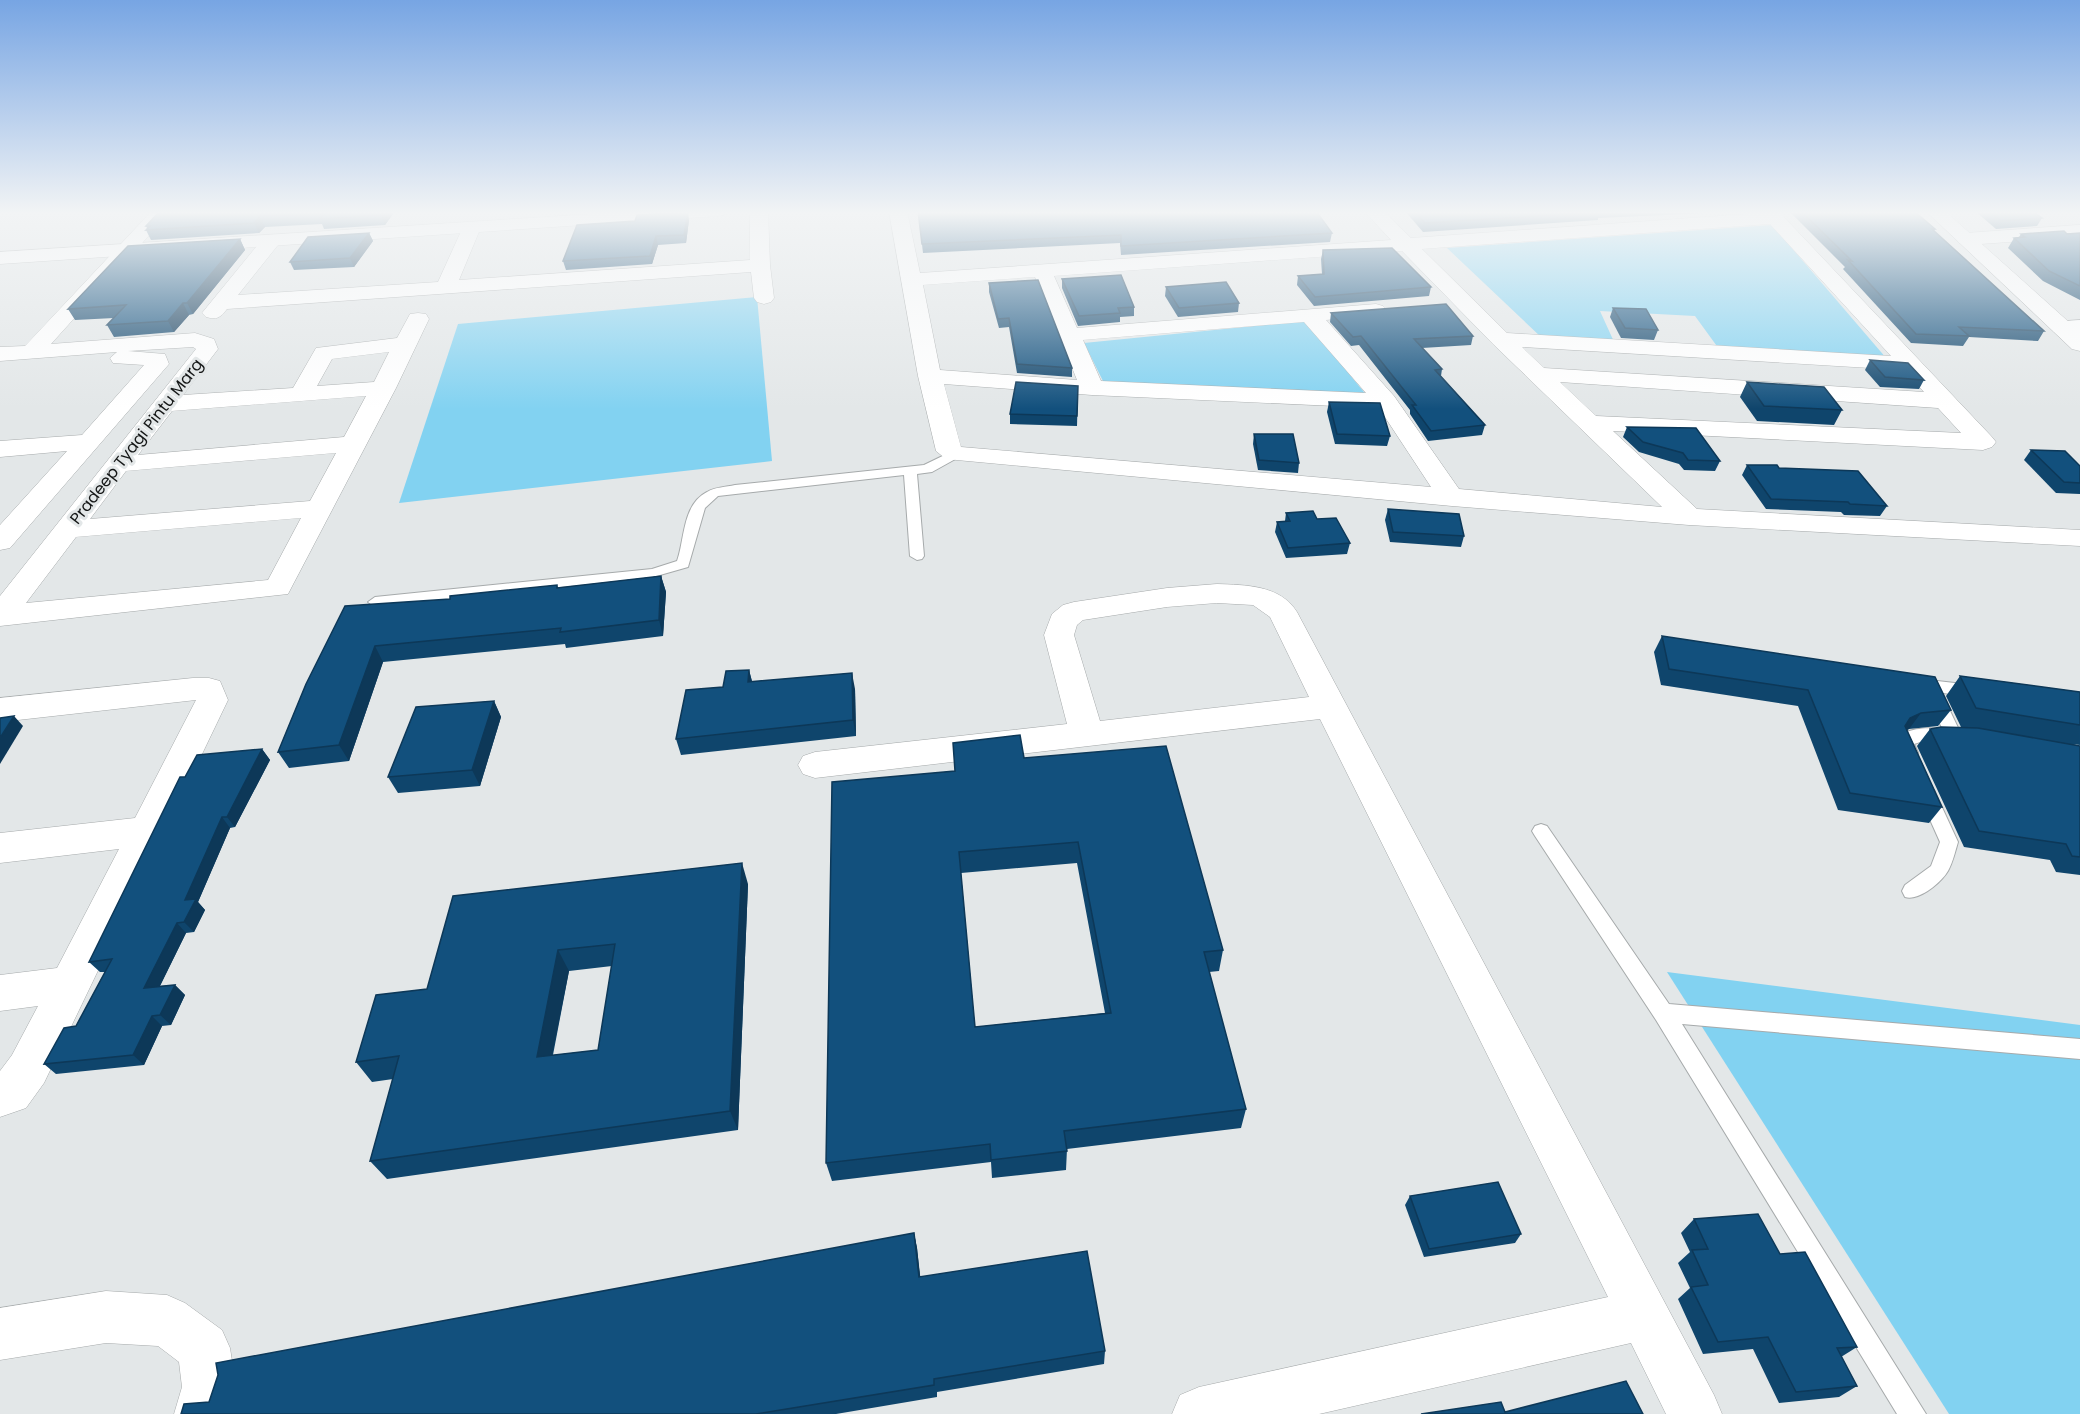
<svg xmlns="http://www.w3.org/2000/svg" width="2080" height="1414" font-family="Poppins,sans-serif">
	<rect width="100%" height="100%" fill="#e3e7e8"/>
	<g fill="#82d2f1">
		<path d="M1772,225l115,134 -168,-10 -24,-33 -95,-5 15,33 -73,-6 -95,-90z"/>
		<path d="M757,297l15,164 -373,42 59,-179z"/>
		<path d="M1306,321l62,76 -264,-14 -20,-40z"/>
		<path d="M1667,972l413,53v389h-131z"/>
	</g>
	<g fill="none" stroke-linecap="round" stroke-linejoin="round">
		<defs>
			<g id="lane">
				<path d="M955,450l4,1 2,3 -2,3 -27,15 -15,2 7,82 -2,3 -5,1 -7,-4 -6,-81 -186,21 -13,12 -17,59 -35,10 -278,30 -7,-5 7,-5 277,-28 25,-8c8,-22 5,-56 30,-69 8,-5 19,-5 28,-7l189,-20z"/>
				<path d="M1920,679l52,6 6,2 2,4 -2,4 -6,2 -36,-5 6,2 19,40 -2,4c-15,5 -30,0 -45,6l4,9 -3,4 -6,2 -6,-2 -8,-16c9,-14 33,-13 47,-13l-14,-30 2,-4 6,-2 -22,-3 -2,-4 2,-4z"/>
				<path d="M1928,788l6,2 24,52c-3,10 -6,24 -12,32 -8,11 -28,27 -41,23l-3,-6 3,-6 26,-19 9,-24 -21,-47 3,-5z"/>
				<path d="M1541,824l6,2 122,178 411,35v20l-398,-35 244,390h-29l-241,-394 -121,-184 -3,-5 3,-5z"/>
			</g>
			<g id="street">
				<path d="M152,211h19l-120,133 144,-11 19,6 4,10 -35,46 110,-7 23,-40 81,-10 13,-24 8,-1 8,1 3,5 -33,69 -108,206 -288,32v-30l196,-247 -3,-2 -65,4 37,3 4,10 -159,184 -10,2v-25l67,-74 -67,6v-16l82,-6 62,-70 -31,-2 -3,-5 7,-6 -117,9v-14l25,-1zM389,352l-15,30 -57,4 15,-27zM366,396l-22,41 -206,18 34,-44zM336,453l-26,48 -220,18 36,-48zM301,518l-33,62 -242,23 50,-66z"/>
				<path d="M750,211h18l2,54 4,33 -3,4 -7,2 -7,-2 -3,-4 -3,-26 -524,37c-7,9 -10,11 -21,8l-4,-4 63,-77h14l3,4 -44,55 200,-13 25,-55 2,-4h14l2,4 -22,53 291,-20z"/>
				<path d="M889,211h18l13,62 471,-33 -27,-29h19l28,27 364,-26 6,2 211,223 4,5 -4,5 -9,3 -370,-19 84,78 383,21v16l-391,-21 -237,-19 -506,-47 -10,-8 -18,-75zM1770,224l121,132 -384,-23 -85,-84zM1402,251l91,93 169,163 -203,-18 -65,-93 -68,-76 57,-6 4,-4 -4,-4 -7,-2 -299,24 -23,-52zM1035,277l23,56 -2,2 5,5 16,40 -137,-10 -17,-85zM1304,322l62,71 -265,-12 -18,-41zM1522,347l382,23 20,22 -380,-24zM1560,382l378,26 23,25 -365,-17zM944,384l148,11 287,13 52,79 -470,-40z"/>
				<path d="M2080,225v12l-114,8 -7,-2 -2,-4 2,-4 7,-2z"/>
				<path d="M2080,320v12h-26l-3,-5 3,-5z"/>
				<path d="M1217,584c29,1 63,1 80,28l417,783 8,19h-56l-35,-71 -312,71h-147l8,-19 19,-8 409,-90 -288,-578 -505,59 -12,-4 -5,-9 5,-9 12,-4 252,-28 -23,-89 8,-21 11,-9 11,-3 93,-14zM1217,603l36,2 17,12 39,80 -209,24 -26,-86 3,-10 6,-5 84,-13z"/>
				<path d="M193,678h16l11,3 8,19 -184,383 -18,25 -26,9v-46l12,-16 26,-49 -38,5v-36l57,-7 62,-119 -119,14v-30l135,-15 61,-118 -196,22v-24z"/>
				<path d="M106,1291l61,4 18,8 37,27 8,18 6,39 -8,27h-54l8,-27 -3,-25 -21,-16 -52,-3 -106,17v-52z"/>
			</g>
			<g id="secondary">
				<path d="M639,211h88l-3,4 -6,1 -718,48v-12z"/>
				<path d="M1926,211h19l135,121v19l-8,-2z"/>
			</g>
		</defs>
		<use href="#lane" stroke="#a6aaab" stroke-width="2"/>
		<use href="#street" stroke="#a6aaab" stroke-width="1"/>
		<use href="#secondary" stroke="#a6aaab" stroke-width="1"/>
		<use href="#lane" fill="#fff" fill-rule="evenodd"/>
		<use href="#street" fill="#fff" fill-rule="evenodd"/>
		<use href="#secondary" fill="#fff" fill-rule="evenodd"/>
	</g>
	<g fill="#0f456c" fill-rule="evenodd">
		<path d="M160,211h235l-10,14 -61,4 -2,-5 -57,3 -6,6 -108,7 -5,-10 1,-2 -1,-2z"/>
		<path d="M918,211l414,22 -2,9 -209,13 -1,-12 -197,10z"/>
		<path d="M1405,211h350l-157,7v2l-175,12z"/>
		<path d="M1789,211h125l21,18 -1,2 110,100 -6,10 -69,-4 -6,9 -52,-3 -68,-74 2,-2z"/>
		<path d="M1975,211h57l10,7 -5,8 -41,3z"/>
		<path d="M689,220l-3,23 -28,2 -6,19 -86,6 -3,-9z"/>
		<path d="M369,233l4,8 -19,26 -60,3 -4,-8z"/>
		<path d="M2080,233v67l-37,-19 -35,-33 6,-10 5,-1 2,-3z"/>
		<path d="M240,239l5,11 -52,64 -4,1 -15,17 -60,5 -7,-12 7,-7 -39,2 -7,-11z"/>
		<path d="M1323,250l108,37 -2,9 -115,10 -17,-21 1,-9 24,-2 -1,-15z"/>
		<path d="M1062,279l72,28v9l-14,1v5l-42,4 -16,-38z"/>
		<path d="M989,283l83,85v9l-55,-4 -8,-46 -10,1 -10,-36z"/>
		<path d="M1166,287l73,16 -1,9 -60,5 -13,-21z"/>
		<path d="M1613,308l45,22 -4,10 -33,-2 -11,-21z"/>
		<path d="M1331,313l142,23 -2,9 -49,3 20,21 -1,7 44,49 -3,10 -54,6 -18,-27v-4l-51,-65 -8,1 -21,-24z"/>
		<path d="M1870,360l54,20 -5,9 -39,-2 -15,-17z"/>
		<path d="M1747,382l95,28 -8,15 -77,-4 -17,-24z"/>
		<path d="M1078,386l-1,40 -67,-2v-10z"/>
		<path d="M1329,402l61,34 -3,10 -52,-2 -8,-32z"/>
		<path d="M1627,427l93,34 -5,10 -31,-1 -5,-6 -40,-12 -16,-15z"/>
		<path d="M1254,434l45,29 -1,10 -40,-3 -5,-26z"/>
		<path d="M2031,450l49,16v28l-24,-1 -32,-33z"/>
		<path d="M1747,465l32,3 108,38 -7,10 -36,-1 -3,-3 -75,-3 -24,-34z"/>
		<path d="M1388,509l76,27 -3,11 -71,-5 -5,-22z"/>
		<path d="M1286,513l31,6 33,24 -3,11 -61,4 -11,-26 2,-10 8,-1z"/>
		<path d="M661,576l5,16 -3,44 -97,12 -1,-4 -182,18 -34,99 -60,7 -11,-16 28,-68 144,-85 107,-14 1,3z"/>
		<path d="M1662,636l289,74 -13,16 -29,3 -2,1 35,77 -13,16 -91,-13 -40,-104 -137,-21 -7,-33z"/>
		<path d="M749,670l3,11 103,8 1,47 -175,19 -5,-16 47,-52z"/>
		<path d="M1960,676l120,16v53l-7,-1 7,2v129l-24,-3 -6,-12 -86,-13 -47,-101 13,-17 31,-2 -15,-31z"/>
		<path d="M494,701l7,16 -21,69 -82,7 -10,-16z"/>
		<path d="M262,749l8,11 -35,67 -5,1 -32,74 7,8 -11,22 -8,1 -26,53 15,-1 10,10 -14,30 -9,1 -18,39 -88,9 -12,-10 32,-38 29,-54h-5l-11,-10 96,-185z"/>
		<path d="M1024,758l199,192 -4,21 -10,1 37,137 -5,19 -174,21 -1,21 -74,8 -1,-16 -159,19 -6,-18 129,-392zM1077,863l28,150 -130,14 -14,-154z"/>
		<path d="M748,884l-10,246 -351,49 -17,-18 23,-82 -21,3 -16,-20 71,-73zM612,966l-14,84 -45,5 16,-84z"/>
		<path d="M1410,1196l111,38 -6,9 -91,14 -19,-52z"/>
		<path d="M1694,1219l163,128 -16,10 16,29 -18,11 -60,6 -26,-54 -50,5 -25,-55 12,-11 -12,-25 12,-11 -9,-19z"/>
		<path d="M914,1233l3,15 3,29 185,74 -1,13 -167,28v5l-101,17h-655l28,-12z"/>
	</g>
	<g fill="#0d3858">
		<path d="M384,211h11l-10,14 -4,-10z"/>
		<path d="M688,212l1,8 -3,23 -2,-8z"/>
		<path d="M260,216l5,11 -6,6 -5,-10z"/>
		<path d="M369,233l4,8 -19,26 -4,-9z"/>
		<path d="M656,236l2,9 -6,19 -2,-8z"/>
		<path d="M240,239l5,11 -52,64 -6,-11z"/>
		<path d="M183,303l6,12 -15,17 -6,-11z"/>
		<path d="M661,576l5,16 -3,44 -4,-16z"/>
		<path d="M375,646l8,16 -34,99 -10,-16z"/>
		<path d="M749,670l4,16 -5,-4z"/>
		<path d="M852,673l3,16 1,47 -3,-16z"/>
		<path d="M494,701l7,16 -21,69 -8,-16z"/>
		<path d="M1921,713l-12,16 -11,6 12,-17z"/>
		<path d="M14,716l9,10 -23,38v-26z"/>
		<path d="M262,749l8,11 -35,67 -8,-10z"/>
		<path d="M222,817l8,11 -32,74 7,8 -11,22 -10,-10 1,-22z"/>
		<path d="M742,863l6,21 -10,246 -8,-19z"/>
		<path d="M177,923l9,10 -32,65 -10,-10z"/>
		<path d="M558,950l11,21 -21,105 -11,-19z"/>
		<path d="M175,985l10,10 -14,30 -11,-10z"/>
		<path d="M152,1016l10,10 -18,39 -11,-10z"/>
		<path d="M914,1233l3,15 5,44 -3,-15z"/>
	</g>
	<g fill="#12507d" stroke="#0d3858" stroke-width="1.5" fill-rule="evenodd">
		<path d="M160,211h224l-3,4 -61,4 4,-5 -64,2 -6,7 -108,7 4,-4h-4z"/>
		<path d="M918,211h398l16,22 -211,13v-11l-199,9z"/>
		<path d="M1414,211h185l2,1 -176,11z"/>
		<path d="M1801,211h113l21,18h-3l112,102 -85,-4 10,9 -53,-2 -68,-74 4,1z"/>
		<path d="M1989,211h43l10,7 -41,3z"/>
		<path d="M688,212l-4,23 -28,1 -6,20 -87,5 14,-36 58,-4 2,-6z"/>
		<path d="M2064,231l3,3 13,-1v53l-31,-15 -35,-33 11,-1 -4,-3z"/>
		<path d="M369,233l-19,25 -60,4 18,-25z"/>
		<path d="M240,239l-53,64h-4l-15,18 -61,4 19,-20 -58,4 60,-63z"/>
		<path d="M1392,248l39,39 -116,10 -17,-21 26,-2 -1,-24z"/>
		<path d="M1121,275l13,32 -16,1 2,5 -41,3 -17,-37z"/>
		<path d="M1038,280l34,88 -55,-4 -8,-46 -11,1 -9,-36z"/>
		<path d="M1226,282l13,21 -60,5 -13,-21z"/>
		<path d="M1446,304l27,32 -59,3 28,30 -7,1 50,55 -54,6 -19,-26h4l-55,-69 -8,1 -22,-24z"/>
		<path d="M1613,308l33,1 12,21 -33,-2z"/>
		<path d="M1870,360l38,3 16,17 -39,-3z"/>
		<path d="M1016,382l62,4 -1,30 -67,-2z"/>
		<path d="M1747,382l77,5 18,23 -78,-4z"/>
		<path d="M1329,402l51,1 10,33 -53,-2z"/>
		<path d="M1627,427l69,1 24,33 -32,-1 -5,-7 -40,-11z"/>
		<path d="M1254,434h39l6,29 -40,-3z"/>
		<path d="M2031,450l34,1 15,15v17l-16,-1z"/>
		<path d="M1747,465h30l2,3 79,3 29,35 -37,-2 -2,-2 -77,-3z"/>
		<path d="M1388,509l71,5 5,22 -71,-4z"/>
		<path d="M1313,511l4,8 19,-1 14,25 -62,5 -11,-26 13,-1 -4,-8z"/>
		<path d="M661,576l-2,44 -99,12 1,-4 -186,18 -36,99 -61,7 28,-68 39,-78 105,-7v-3l107,-11v3z"/>
		<path d="M1662,636l273,41 16,33 -30,3 -11,5 -5,8 37,81 -92,-14 -42,-103 -139,-21z"/>
		<path d="M749,670l-1,12 104,-9 1,47 -177,19 10,-49 37,-3 3,-16z"/>
		<path d="M1960,676l120,16v33l-104,-17z"/>
		<path d="M494,701l-22,69 -84,7 28,-70z"/>
		<path d="M14,716l-14,22v-20z"/>
		<path d="M1941,727l37,1 102,18v111l-8,-1 -6,-12 -87,-13 -49,-102z"/>
		<path d="M1020,735l4,23 142,-12 57,204 -19,2 42,157 -182,22 3,20 -76,9 -1,-16 -164,19 6,-381 123,-11 -2,-28zM1078,842l33,171 -136,14 -16,-175z"/>
		<path d="M262,749l-35,68h-5l-37,83 11,-1 -12,23 -7,1 -33,65 31,-3 -15,30 -8,1 -19,39 -89,9 20,-36 12,-2 36,-67 -23,3 91,-185h5l12,-22z"/>
		<path d="M742,863l-12,248 -360,50 29,-105 -43,6 20,-67 51,-6 26,-93zM615,944l-17,106 -61,7 21,-107z"/>
		<path d="M1498,1182l23,52 -92,15 -19,-53z"/>
		<path d="M1758,1214l22,40 25,-2 52,95 -20,1 20,38 -61,6 -28,-55 -50,5 -27,-55 17,-2 -16,-35 16,-1 -14,-30z"/>
		<path d="M914,1233l5,44 168,-26 18,100 -171,28v6l-178,29h-575l3,-10 25,-2 9,-27 -2,-12z"/>
		<path d="M1626,1381l17,33h-222l80,-12 4,10z"/>
	</g>
	<linearGradient id="sky" x2="0" y2="1"><stop stop-color="#77a5e3"/><stop offset="0.52" stop-color="#f2f4f5"/><stop offset="1" stop-color="#f2f4f5" stop-opacity="0"/></linearGradient>
	<rect width="2080" height="409" fill="url(#sky)"/>
	<g text-anchor="middle" stroke-width="6" stroke-linejoin="round" paint-order="stroke">
		<g font-size="16" fill="#141616" stroke="#e3e7e8">
			<text transform="translate(136 441) rotate(-52)" y="6">Pradeep Tyagi Pintu Marg</text>
		</g>
	</g>
</svg>
